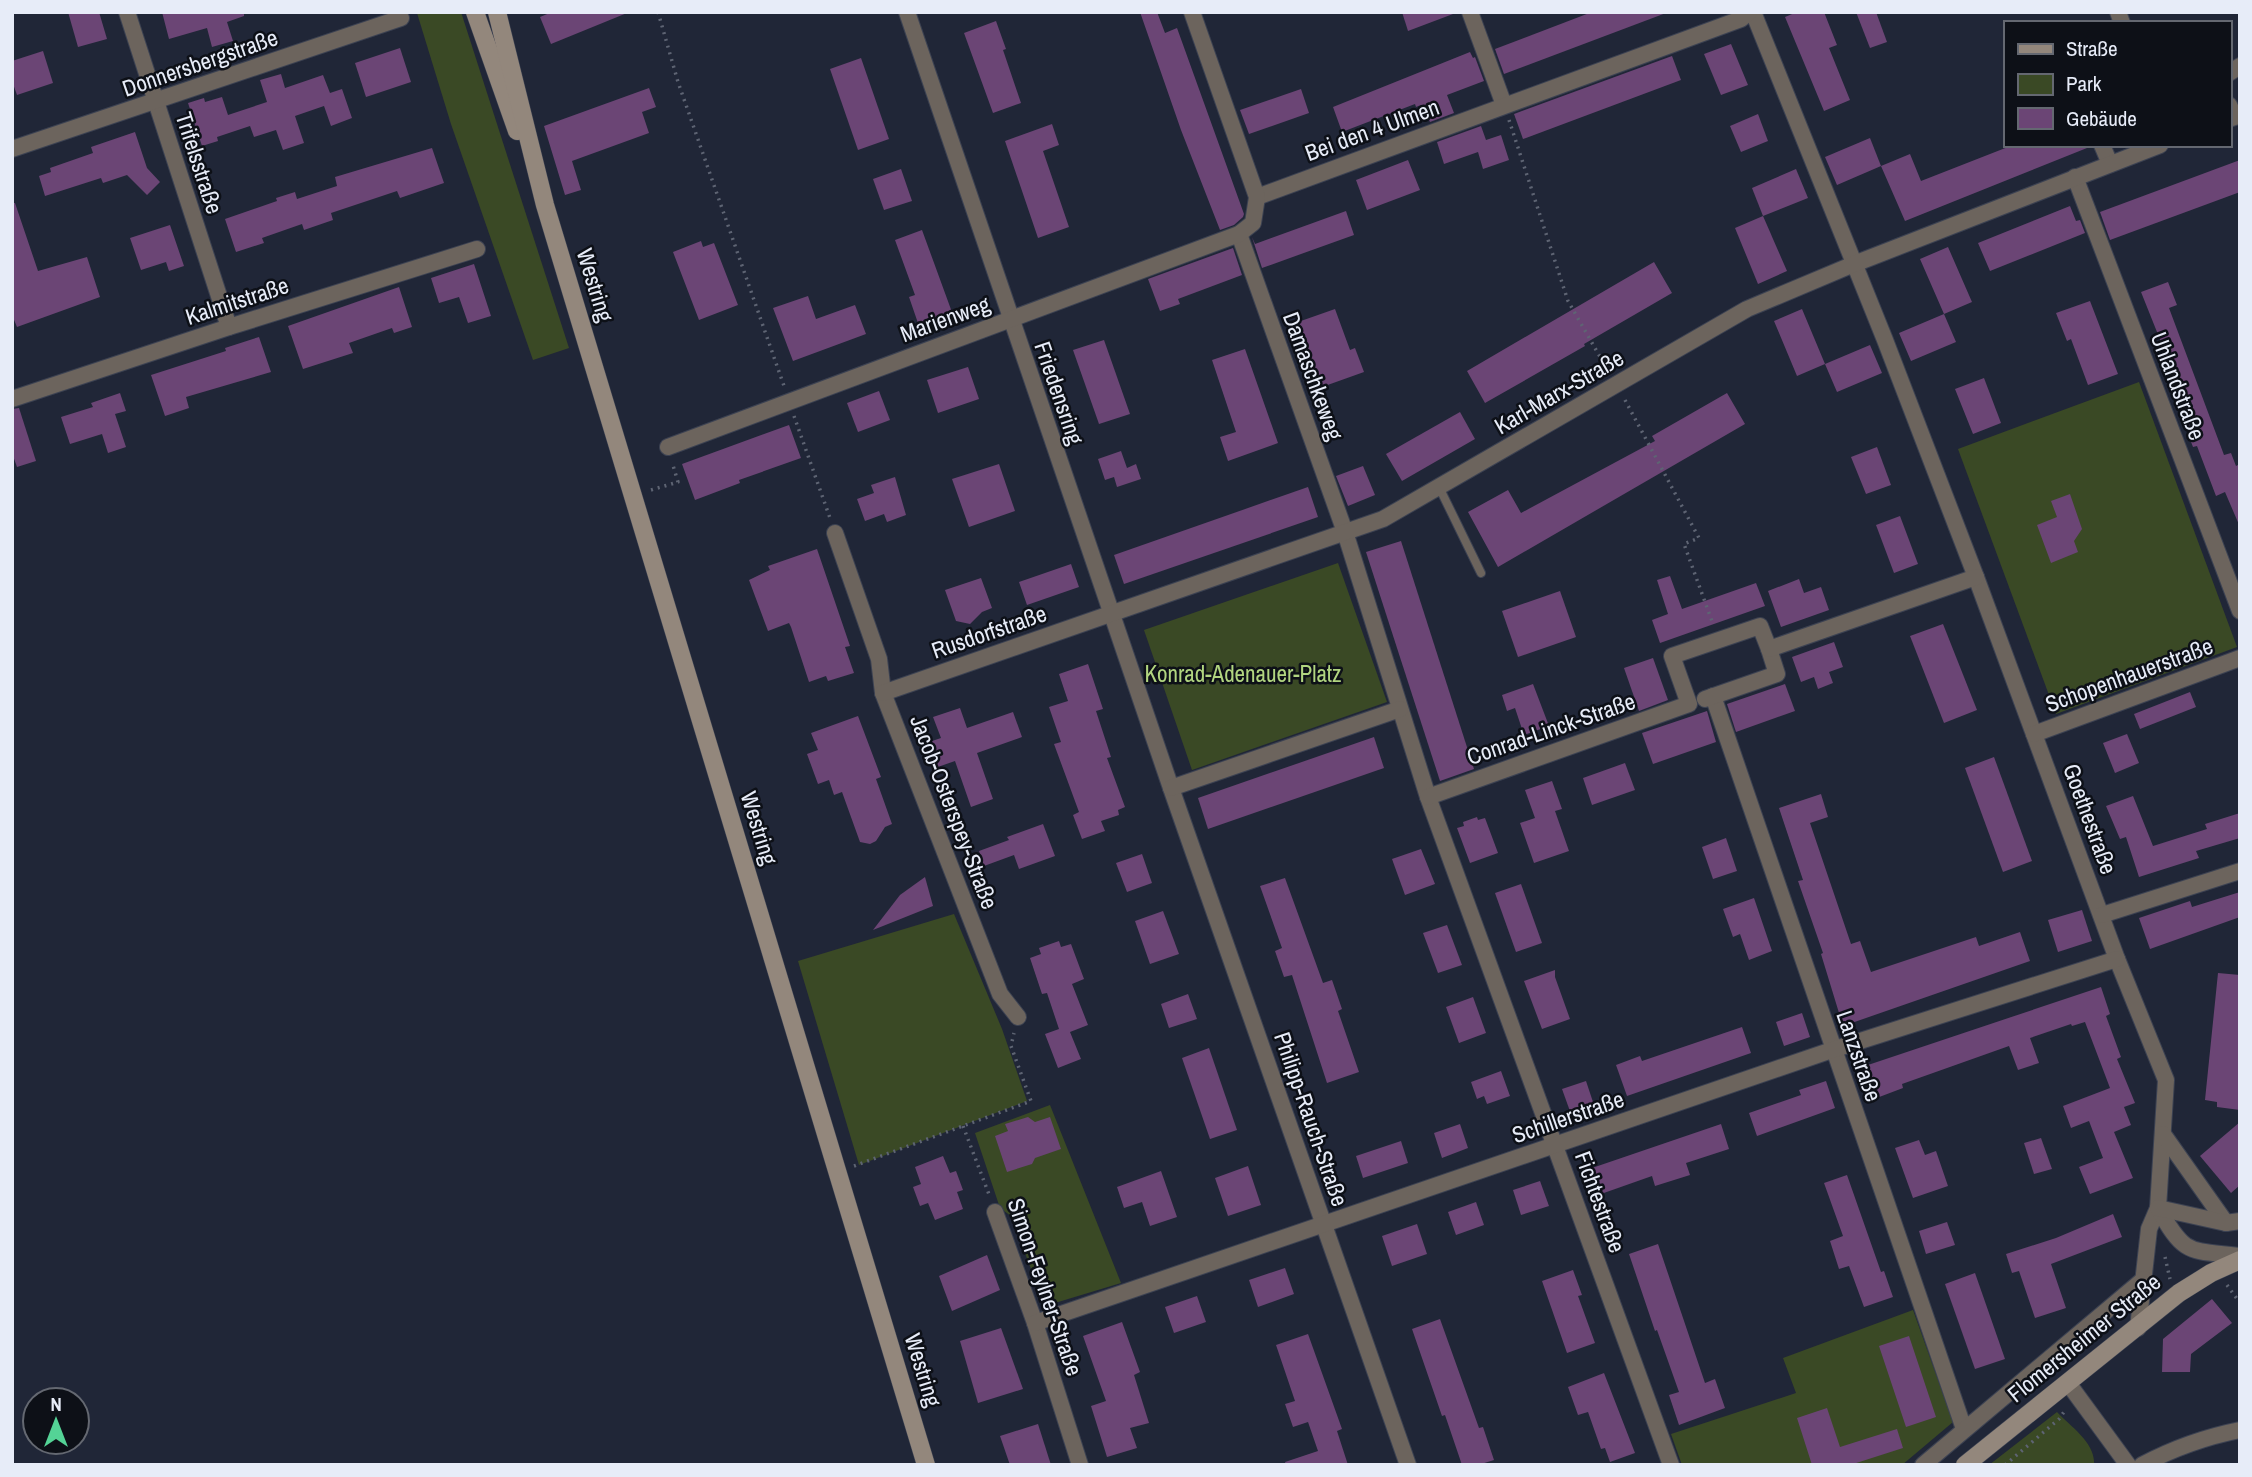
<svg xmlns="http://www.w3.org/2000/svg" width="2252" height="1477" font-family="'Archivo Narrow',sans-serif">
	<rect width="100%" height="100%" fill="#202637"/>
	<g fill="#3a4925">
		<path d="M461,12l108,336 -36,12 -82,-236 -34,-111z"/>
		<path d="M2139,382l98,265 -181,67 -98,-265z"/>
		<path d="M1338,563l49,139 -195,68 -48,-140z"/>
		<path d="M954,914l48,115 25,72 -168,64 -61,-204z"/>
		<path d="M1050,1105l71,178 -76,23 -34,-90 -11,-8 -25,-75z"/>
		<path d="M1913,1310l40,112 -51,43h-220l-11,-31 125,-41 -13,-35z"/>
		<path d="M2057,1412c14,15 39,31 37,53h-105z"/>
	</g>
	<g fill="#6b4575">
		<path d="M68,12h31l8,27 -29,8z"/>
		<path d="M162,12h82v4l-17,6 6,19 -21,6 -5,-19 -38,11z"/>
		<path d="M552,12h75v1l-76,31 -11,-27z"/>
		<path d="M1140,12h17l8,21 12,-5 67,186 -1,3 -9,8 -14,5 -39,-100z"/>
		<path d="M1402,12h51v2l-45,17z"/>
		<path d="M1592,12l74,1 -162,61 -9,-25z"/>
		<path d="M1797,12h27l13,33 -8,3 21,52 -26,11 -39,-94z"/>
		<path d="M1856,12h20l11,30 -17,6z"/>
		<path d="M996,21l10,28 -3,1 18,53 -28,10 -29,-80z"/>
		<path d="M1731,44l17,41 -27,10 -17,-41z"/>
		<path d="M400,48l11,34 -45,15 -11,-34z"/>
		<path d="M43,51l10,32 -36,12 -5,-14v-20z"/>
		<path d="M1470,52l3,6 2,-1 9,24 -37,14 7,18 -24,9 -9,-17 -5,2 -1,-3 -73,28 -9,-25z"/>
		<path d="M1672,56l9,24 -158,59 -9,-25z"/>
		<path d="M861,58l28,81 -31,11 -28,-81z"/>
		<path d="M281,74l4,14 38,-13 7,18 12,-4 10,29 -21,8 -7,-20 -29,10 9,27 -21,7 -7,-20 -22,7 -4,-11 -33,11 1,4 -16,5 -14,-43 16,-5 1,4 17,-5 6,18 39,-13 -7,-22z"/>
		<path d="M649,88l7,19 -14,5 7,21 -77,28 9,29 -16,5 -21,-69z"/>
		<path d="M1301,89l8,24 -60,21 -9,-24z"/>
		<path d="M1758,114l10,27 -27,11 -11,-26z"/>
		<path d="M1052,124l7,21 -16,6 26,76 -31,11 -33,-97z"/>
		<path d="M1481,126l5,14 15,-5 8,25 -26,9 -5,-17 -34,12 -7,-22z"/>
		<path d="M135,132l12,36 13,14 -13,13 -20,-20 -24,8 -2,-5 -56,18 -6,-20 12,-4 -1,-4 43,-15 -2,-6z"/>
		<path d="M1870,138l11,28 -44,19 -12,-28z"/>
		<path d="M2013,145l79,1 -187,75 -24,-55 29,-12 11,27z"/>
		<path d="M432,148l12,35 -44,15 -3,-7 -66,22 2,7 -29,10 -2,-6 -40,14 2,5 -28,9 -11,-33 52,-18 -1,-3 19,-6 2,7 40,-13 -2,-9z"/>
		<path d="M1408,160l12,30 -53,20 -11,-30z"/>
		<path d="M2240,160v32l-130,48 -10,-28z"/>
		<path d="M901,169l11,32 -28,9 -11,-31z"/>
		<path d="M1796,169l12,29 -45,18 -11,-28z"/>
		<path d="M12,203h3l23,68 49,-14 13,40 -83,30 -5,-12z"/>
		<path d="M2070,206l6,15 4,-1 5,13 -95,38 -12,-28z"/>
		<path d="M1346,211l8,24 -92,33 -10,-31 3,7z"/>
		<path d="M1763,216l24,55 -29,13 -23,-56z"/>
		<path d="M170,225l14,41 -15,5 -3,-9 -25,8 -11,-32z"/>
		<path d="M922,230l31,85 -34,11 -10,-29 6,-2 -20,-55z"/>
		<path d="M701,241l2,6 11,-4 24,62 -39,15 -26,-68z"/>
		<path d="M1948,247l24,55 -28,12 12,28 -45,19 -12,-28 45,-19 -24,-55z"/>
		<path d="M1233,248l9,27 -64,24 2,5 -20,7 -12,-32z"/>
		<path d="M1654,262l18,31 -88,51 1,2 -100,57 -18,-32z"/>
		<path d="M474,264l17,52 -23,7 -9,-26 -20,6 -8,-25z"/>
		<path d="M2168,282l9,23 -8,3 55,147 7,-2 5,13 4,-2v63l-15,-35 -9,4 -19,-50 -4,1 -39,-103 7,-2 -20,-50z"/>
		<path d="M399,287l13,40 -18,6 -2,-5 -43,15 4,10 -50,16 -15,-43z"/>
		<path d="M808,296l8,23 39,-14 11,29 -73,27 -20,-53z"/>
		<path d="M2090,301l28,73 -30,11 -17,-46 -4,2 -11,-28z"/>
		<path d="M1335,309l15,41 5,-2 9,24 -42,15 -24,-65z"/>
		<path d="M1802,309l23,55 45,-19 12,28 -45,19 -12,-28 -28,12 -23,-55z"/>
		<path d="M259,337l12,35 -85,25 3,11 -24,8 -14,-41 75,-24 -1,-3z"/>
		<path d="M1104,340l26,74 -31,10 -26,-74z"/>
		<path d="M1245,349l33,94 -50,18 -8,-24 16,-5 -24,-72z"/>
		<path d="M968,367l11,32 -41,14 -11,-33z"/>
		<path d="M1984,378l17,45 -28,11 -18,-45z"/>
		<path d="M879,391l11,29 -32,12 -11,-29z"/>
		<path d="M120,393l6,18 -11,3 11,33 -18,6 -6,-19 -32,10 -9,-27 32,-10 -2,-4z"/>
		<path d="M1727,393l18,31 -247,143 -30,-55 40,-22 13,23 134,-72 -3,-5z"/>
		<path d="M19,408l17,53 -19,6 -5,-14v-44z"/>
		<path d="M1460,412l15,27 -73,42 -16,-27z"/>
		<path d="M789,425l12,33 -62,22 1,3 -45,17 -13,-36z"/>
		<path d="M1877,447l14,38 -25,9 -15,-37z"/>
		<path d="M1121,451l6,17 9,-4 5,15 -24,8 -3,-10 -9,3 -7,-21z"/>
		<path d="M999,464l16,47 -46,16 -17,-48z"/>
		<path d="M1363,466l12,29 -27,11 -12,-30z"/>
		<path d="M895,477l11,38 -19,7 -3,-8 -19,7 -8,-22 17,-6 -3,-8z"/>
		<path d="M1308,487l10,30 -194,67 -10,-29z"/>
		<path d="M2070,494l12,35 -8,12 4,11 -27,11 -14,-38 20,-8 -6,-16z"/>
		<path d="M1900,516l18,48 -24,9 -18,-48z"/>
		<path d="M1401,541l73,228 -34,12 -74,-229z"/>
		<path d="M817,549l33,97 -5,1 9,26 -26,8 -2,-5 -17,6 -18,-55 -2,-4 -21,8 -19,-51 21,-10 -2,-4z"/>
		<path d="M1071,564l8,23 -52,18 -8,-23z"/>
		<path d="M1670,576l12,33 74,-26 9,23 -105,37 -8,-23 16,-6 -11,-34z"/>
		<path d="M981,578l11,30 -10,4 -12,12 -14,-3 -11,-31z"/>
		<path d="M1799,579l5,14 17,-6 8,23 -48,17 -13,-36z"/>
		<path d="M1560,591l16,46 -58,20 -16,-46z"/>
		<path d="M1943,624l34,86 -33,13 -34,-87z"/>
		<path d="M1834,642l9,25 -14,5 4,11 -15,6 -4,-12 -13,5 -9,-25z"/>
		<path d="M1653,658l15,42 -29,11 -15,-43z"/>
		<path d="M1088,664l15,45 -7,2 15,46 -4,1 18,49 -7,3 1,5 -18,6 4,10 -23,8 -9,-24 6,-3 -25,-68 7,-2 -12,-35 19,-6 -9,-27z"/>
		<path d="M1533,684l16,42 -25,9 -9,-27 -8,3 -5,-16z"/>
		<path d="M1785,684l10,27 -59,21 -9,-28z"/>
		<path d="M2190,692l6,15 -56,22 -6,-15z"/>
		<path d="M960,708l7,20 46,-16 9,25 -45,16 16,46 -22,8 -16,-46 -23,8 -9,-25 18,-6 -8,-21z"/>
		<path d="M1707,711l9,31 -63,22 -11,-31z"/>
		<path d="M858,716l23,61 -5,2 16,45 -7,3 -9,14 -6,3 -10,-2 -18,-50 -8,3 -5,-15 -11,4 -11,-30 11,-4 -7,-17z"/>
		<path d="M2127,734l12,29 -24,10 -12,-30z"/>
		<path d="M1374,737l10,31 -176,61 -10,-31z"/>
		<path d="M1994,757l38,104 -29,11 -38,-104z"/>
		<path d="M1625,763l10,27 -43,15 -9,-27z"/>
		<path d="M1552,781l10,28 -7,2 14,40 -35,12 -14,-40 15,-5 -10,-28z"/>
		<path d="M1821,794l7,23 -18,6 41,121 9,-3 11,31 105,-35 3,9 41,-14 10,29 -187,65 -22,-72 2,-1 -25,-72 5,-1 -24,-72z"/>
		<path d="M2133,796l20,50 54,-17 -2,-5 35,-11v25l-44,13 3,7 -60,19 -13,-40 -6,2 -14,-33z"/>
		<path d="M1477,817l1,3 7,-2 13,35 -28,10 -13,-35 7,-2 -1,-4z"/>
		<path d="M1043,824l12,32 -36,13 -5,-14 -30,11 -5,-15 30,-11 -2,-3z"/>
		<path d="M1726,838l11,33 -24,8 -11,-32z"/>
		<path d="M1421,849l14,35 -30,11 -13,-36z"/>
		<path d="M1142,854l10,29 -25,9 -11,-29z"/>
		<path d="M925,877l8,29 -60,24 27,-35z"/>
		<path d="M1285,878l38,105 9,-3 10,29 -4,2 21,61 -32,11 -35,-108 -8,2 -9,-26 7,-3 -22,-62z"/>
		<path d="M1521,884l21,59 -26,9 -21,-59z"/>
		<path d="M2240,892v25l-90,32 -11,-31 51,-17 2,6z"/>
		<path d="M1754,898l18,53 -23,9 -9,-26 -7,3 -10,-28z"/>
		<path d="M2082,910l10,31 -34,11 -10,-32z"/>
		<path d="M1163,911l16,43 -29,10 -15,-43z"/>
		<path d="M1447,925l15,40 -24,8 -15,-40z"/>
		<path d="M1059,941l2,6 10,-3 13,35 -12,5 16,41 -18,7 11,27 -23,9 -13,-34 14,-5 -12,-36 -5,1 -12,-36 11,-4 -2,-6z"/>
		<path d="M1555,970v7l15,42 -28,10 -18,-48z"/>
		<path d="M2218,973l22,2v135l-23,-3v-5l-12,-2z"/>
		<path d="M2101,987l9,27 -4,2 15,41 -4,2 18,44 -11,4 7,18 -17,7 19,46 -43,16 -11,-27 24,-9 -14,-37 -18,7 -8,-22 47,-18 -25,-66 -13,4 -1,-2 -41,14 9,25 -21,7 -9,-24 -107,38 1,4 -29,11 -12,-32z"/>
		<path d="M1188,994l9,25 -28,9 -8,-24z"/>
		<path d="M1473,997l13,36 -27,10 -13,-36z"/>
		<path d="M1802,1013l8,24 -26,9 -8,-24z"/>
		<path d="M1742,1027l9,26 -124,43 -11,-31 24,-9 2,5z"/>
		<path d="M1209,1048l28,82 -27,9 -28,-81z"/>
		<path d="M1501,1071l9,25 -23,8 -3,-8 -7,3 -6,-17z"/>
		<path d="M1586,1081l8,24 -23,9 -9,-25z"/>
		<path d="M1826,1081l9,27 -78,28 -8,-23 52,-18 -2,-5z"/>
		<path d="M1028,1117l7,5 15,-5 11,32 -26,9 -3,6 -25,8 -12,-36 13,-5 -3,-7z"/>
		<path d="M2240,1122v63l-9,8 -31,-37z"/>
		<path d="M1460,1124l8,24 -26,10 -8,-25z"/>
		<path d="M1721,1124l8,25 -43,14 4,12 -35,11 -3,-10 -51,18 -9,-26z"/>
		<path d="M2041,1138l11,31 -18,5 -10,-31z"/>
		<path d="M1919,1140l6,15 11,-4 12,35 -35,12 -18,-50z"/>
		<path d="M1401,1141l7,22 -45,15 -7,-22z"/>
		<path d="M943,1156l7,17 6,-2 7,19 -6,2 6,17 -28,11 -7,-17 -8,3 -7,-19 8,-3 -6,-17z"/>
		<path d="M1248,1166l13,39 -33,11 -13,-38z"/>
		<path d="M1161,1171l16,46 -27,9 -8,-24 -18,6 -7,-21z"/>
		<path d="M1847,1175l34,97 3,-1 9,26 -29,10 -15,-41 -10,3 -9,-28 13,-5 -19,-53z"/>
		<path d="M1540,1181l9,25 -28,9 -8,-25z"/>
		<path d="M1476,1202l8,23 -28,10 -8,-23z"/>
		<path d="M2113,1214l9,23 -71,27 15,44 -31,10 -16,-47 -7,2 -6,-19 50,-16z"/>
		<path d="M1947,1222l8,23 -29,9 -7,-23z"/>
		<path d="M1417,1224l10,30 -35,12 -10,-30z"/>
		<path d="M1658,1244l47,139 10,-4 10,29 -46,17 -10,-30 10,-3 -22,-62 -2,1 -26,-77z"/>
		<path d="M987,1255l13,35 -48,21 -13,-35z"/>
		<path d="M1285,1268l9,26 -36,13 -9,-27z"/>
		<path d="M1573,1270l9,25 -4,1 17,47 -28,10 -25,-72z"/>
		<path d="M1975,1273l30,86 -30,10 -30,-85z"/>
		<path d="M1197,1296l9,26 -32,11 -9,-26z"/>
		<path d="M2212,1299l20,24 -41,31 -1,18h-28l1,-33z"/>
		<path d="M1440,1319l39,109 4,-1 11,33 -16,5h-16l-17,-50 -3,1 -30,-87z"/>
		<path d="M1122,1322l18,50 -6,3 15,48 -19,5 7,20 -30,9 -16,-51 15,-5 -23,-65z"/>
		<path d="M1001,1328l22,61 -45,14 -18,-62z"/>
		<path d="M1308,1334l34,95 -5,2 11,34h-62l-1,-3 33,-11 -10,-29 -15,5 -8,-23 10,-3 -19,-56z"/>
		<path d="M1909,1336l27,81 -30,10 -27,-81z"/>
		<path d="M1604,1373l31,80 -25,9 -5,-14 -4,1 -13,-37 -10,3 -10,-28z"/>
		<path d="M1827,1408l13,39 57,-18 6,19 -53,17h-38l-15,-47z"/>
		<path d="M1038,1424l13,41h-41l-10,-29z"/>
	</g>
	<g fill="none" stroke-linecap="round" stroke-linejoin="round">
		<defs>
			<path id="lane" d="M1439,487l42,86"/>
			<g id="street">
				<path d="M127,12l102,315"/>
				<path d="M907,12l264,776 237,677"/>
				<path d="M1470,12l34,93"/>
				<path d="M1753,12l132,328 91,237 141,382 49,121 -8,128 -9,21 -11,99"/>
				<path d="M2118,12l4,11"/>
				<path d="M2229,73l11,-7"/>
				<path d="M2229,105l6,12 -6,2"/>
				<path d="M2102,145l8,19"/>
				<path d="M12,149l389,-131"/>
				<path d="M2075,177l165,434"/>
				<path d="M1257,197l484,-178 8,-7"/>
				<path d="M1239,234l106,298 83,265 243,668"/>
				<path d="M12,399l217,-72 248,-78"/>
				<path d="M668,447l571,-213 14,-11 4,-26 -65,-185"/>
				<path d="M835,533l44,126 4,34 117,301 18,23"/>
				<path d="M883,693l500,-174 364,-210 107,-45 306,-119"/>
				<path d="M1713,696l251,733"/>
				<path d="M1705,699l72,-25 -8,-25"/>
				<path d="M2034,734l206,-76"/>
				<path d="M1171,788l229,-79"/>
				<path d="M1428,797l261,-93 -17,-48 88,-30 9,23 207,-72"/>
				<path d="M2102,915l138,-44"/>
				<path d="M2163,1134l63,89 14,-2"/>
				<path d="M2158,1208c27,48 30,42 82,48"/>
				<path d="M2158,1208l68,15"/>
				<path d="M995,1212l40,111 45,142"/>
				<path d="M1035,1323l797,-273 285,-91"/>
				<path d="M2068,1383l60,82"/>
				<path d="M1923,1465l221,-186"/>
				<path d="M2142,1465c32,-17 63,-28 98,-35"/>
			</g>
			<g id="secondary">
				<path d="M475,12l42,119"/>
				<path d="M497,12l48,193 381,1260"/>
				<path d="M1965,1465l214,-172 32,-20 29,-13"/>
			</g>
		</defs>
		<use href="#lane" stroke="#3c4252" stroke-width="10"/>
		<use href="#street" stroke="#3c4252" stroke-width="18"/>
		<use href="#secondary" stroke="#3c4252" stroke-width="19"/>
		<g stroke="#5e6473" stroke-width="3.5" stroke-dasharray="2 5" stroke-linecap="butt">
			<path d="M658,12l20,70 106,304"/>
			<path d="M1509,120l59,181 39,68"/>
			<path d="M1625,400l74,138 -15,6 29,80"/>
			<path d="M794,416l36,102"/>
			<path d="M651,490l27,-8 -6,-20"/>
			<path d="M963,1126l27,71"/>
			<path d="M854,1166l177,-65 -20,-55 3,-13"/>
			<path d="M2165,1257l5,22"/>
			<path d="M2227,1285l13,18"/>
			<path d="M2005,1465l54,-46 7,-10"/>
		</g>
		<use href="#lane" stroke="#6c645d" stroke-width="8"/>
		<use href="#street" stroke="#6c645d" stroke-width="16"/>
		<use href="#secondary" stroke="#93877c" stroke-width="18"/>
	</g>
	<g text-anchor="middle" stroke-width="5" stroke-linejoin="round" paint-order="stroke">
		<g font-size="23" fill="#e7ecf8" stroke="#0d1017">
			<text transform="translate(200 63) rotate(-19)" y="8">Donnersbergstraße</text>
			<text transform="translate(1372 130) rotate(-20)" y="8">Bei den 4 Ulmen</text>
			<text transform="translate(199 163) rotate(72)" y="8">Trifelsstraße</text>
			<text transform="translate(595 285) rotate(73)" y="8">Westring</text>
			<text transform="translate(237 301) rotate(-18)" y="8">Kalmitstraße</text>
			<text transform="translate(945 319) rotate(-20)" y="8">Marienweg</text>
			<text transform="translate(1313 376) rotate(70)" y="8">Damaschkeweg</text>
			<text transform="translate(2178 386) rotate(69)" y="8">Uhlandstraße</text>
			<text transform="translate(1559 392) rotate(-30)" y="8">Karl-Marx-Straße</text>
			<text transform="translate(1059 393) rotate(71)" y="8">Friedensring</text>
			<text transform="translate(989 632) rotate(-19)" y="8">Rusdorfstraße</text>
			<text transform="translate(2129 675) rotate(-20)" y="8">Schopenhauerstraße</text>
			<text transform="translate(1551 729) rotate(-19)" y="8">Conrad-Linck-Straße</text>
			<text transform="translate(954 812) rotate(69)" y="8">Jacob-Osterspey-Straße</text>
			<text transform="translate(2090 819) rotate(70)" y="8">Goethestraße</text>
			<text transform="translate(759 828) rotate(73)" y="8">Westring</text>
			<text transform="translate(1859 1056) rotate(71)" y="8">Lanzstraße</text>
			<text transform="translate(1568 1117) rotate(-19)" y="8">Schillerstraße</text>
			<text transform="translate(1311 1119) rotate(71)" y="8">Philipp-Rauch-Straße</text>
			<text transform="translate(1600 1202) rotate(70)" y="8">Fichtestraße</text>
			<text transform="translate(1045 1287) rotate(71)" y="8">Simon-Feylner-Straße</text>
			<text transform="translate(2084 1338) rotate(-39)" y="8">Flomersheimer Straße</text>
			<text transform="translate(923 1370) rotate(73)" y="8">Westring</text>
		</g>
		<g font-size="23" fill="#b1d580" stroke="#0d1017">
			<text x="1243" y="682">Konrad-Adenauer-Platz</text>
		</g>
	</g>
	<rect width="2252" height="1477" fill="none" stroke="#e7ecf8" stroke-width="28"/>
	<rect x="2004" y="21" width="228" height="126" fill="#0d1017" stroke="#646871" stroke-width="2"/>
	<rect x="2018" y="44" width="35" height="10" fill="#93877c" stroke="#646871" stroke-width="2"/>
	<text x="2066" y="56" font-size="21" fill="#e7ecf8">Straße</text>
	<rect x="2018" y="74" width="35" height="21" fill="#3a4925" stroke="#646871" stroke-width="2"/>
	<text x="2066" y="91" font-size="21" fill="#e7ecf8">Park</text>
	<rect x="2018" y="108" width="35" height="21" fill="#6b4575" stroke="#646871" stroke-width="2"/>
	<text x="2066" y="126" font-size="21" fill="#e7ecf8">Gebäude</text>
	<g transform="translate(56 1421)"><circle r="33" fill="#0d1017" stroke="#646871" stroke-width="2"/>
	<path d="M0-5L12 26L0 18L-12 26Z" fill="#54d396"/>
	<text y="-10" font-size="19" font-weight="bold" text-anchor="middle" fill="#e7ecf8">N</text>
	</g>
</svg>
